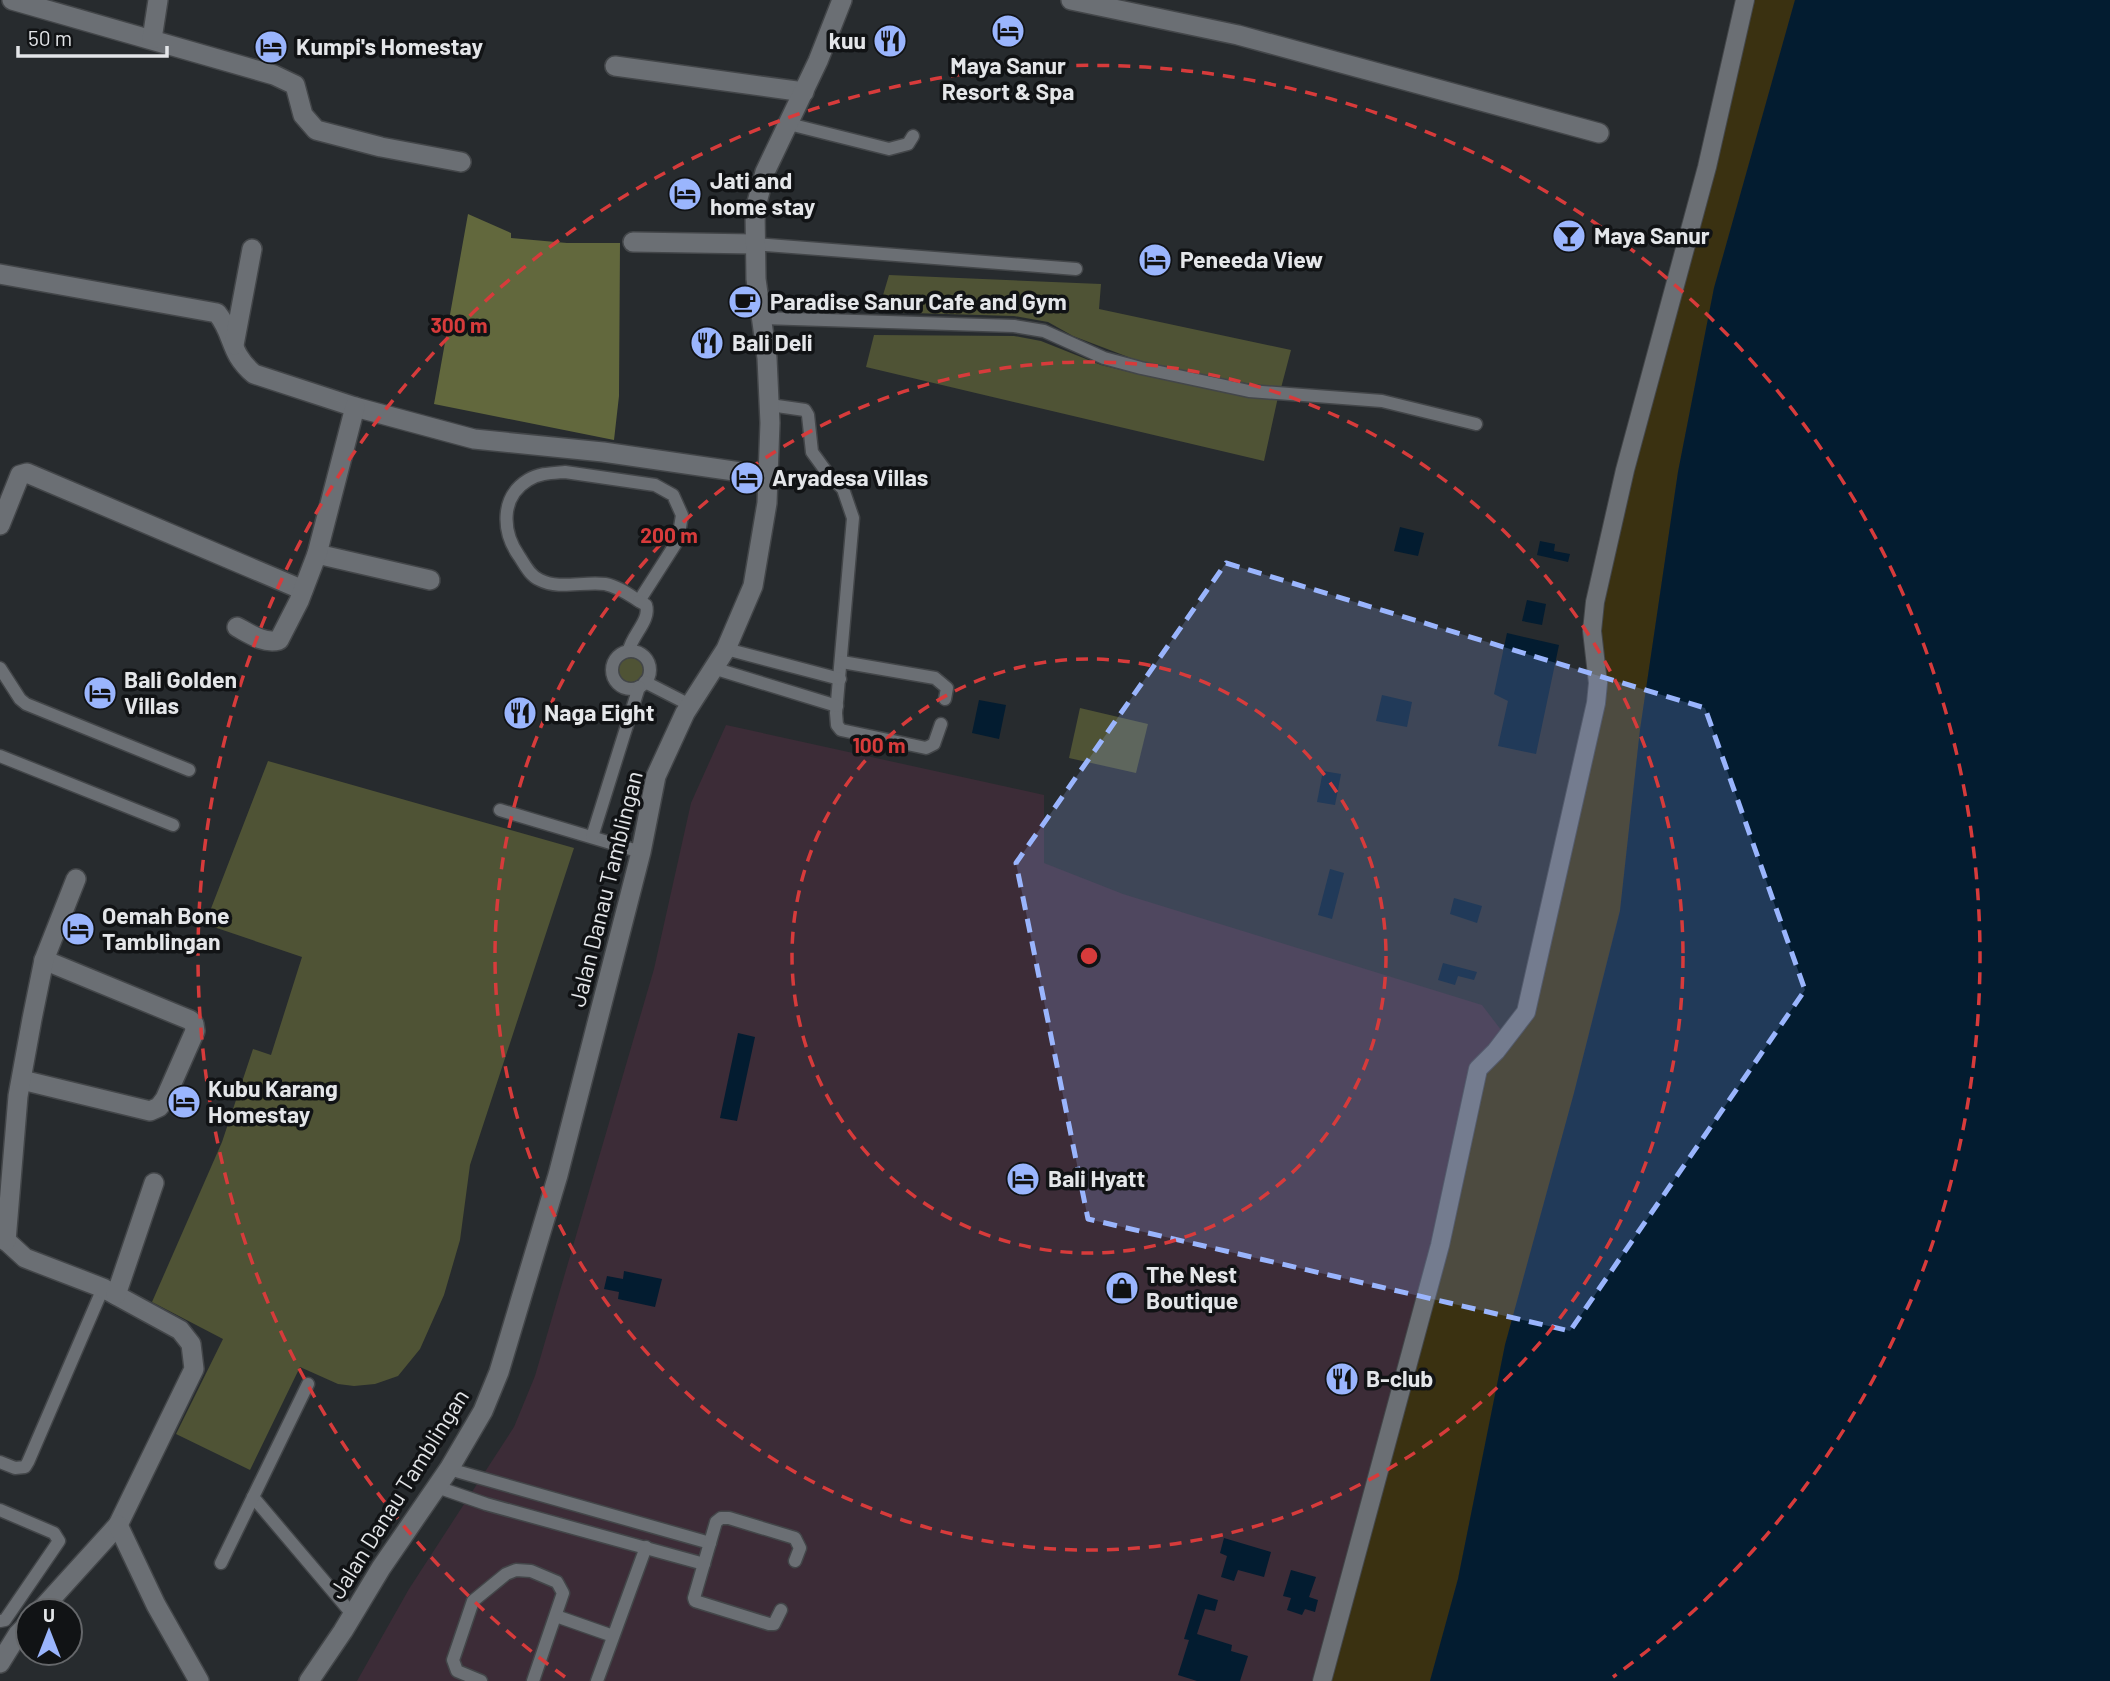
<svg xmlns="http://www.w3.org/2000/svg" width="2110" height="1681" font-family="Barlow,sans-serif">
	<rect width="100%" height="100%" fill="#272b2e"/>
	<path fill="#3c2c37" d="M726,725l318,70v68l79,31 359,111 23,30 -183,646h-965l52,-92 105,-162 21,-51 119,-407 37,-166z"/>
	<g fill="#4f5335">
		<path d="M889,275l212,9 -2,25 192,41 -10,38 -84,-12 -53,-13 -71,-27 -25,-14 -34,-6 -136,-4z"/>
		<path d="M874,335l140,1 27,5 60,24 36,9 57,11 84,12 -14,64 -398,-94z"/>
		<circle cx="631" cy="670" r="12"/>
		<path d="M1080,708l68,16 -12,49 -67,-15z"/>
		<path d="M268,761l306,87 -104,317 -10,75 -16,55 -24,54 -22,27 -23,8 -21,2 -16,-2 -38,-17 -50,103 -74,-36 47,-95 -71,-37 70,-160 31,-93 18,6 31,-98 -97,-33z"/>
	</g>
	<path fill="#62683d" d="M468,214l43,19v5l56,5h53l-1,153 -5,44 -180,-36z"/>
	<path fill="#3a3111" d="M1745,0h50l-81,288 -36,184 -38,258 -20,180 -46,183 -69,252 -47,234 -28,102h-108l156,-612 48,-57 70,-309 -4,-72z"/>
	<g fill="#031c30">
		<path d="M1795,0h315v1681h-680l28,-102 47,-234 69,-252 46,-182 20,-181 38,-258 36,-184z"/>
		<path d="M1400,527l24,6 -6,23 -24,-5z"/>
		<path d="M1540,541l15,3 -1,7 16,3 -2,8 -31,-7z"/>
		<path d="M1527,600l19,4 -4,21 -20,-4z"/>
		<path d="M1507,633l52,12 -23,109 -38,-8 10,-45 -14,-7z"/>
		<path d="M1382,695l30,7 -5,25 -31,-6z"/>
		<path d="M979,700l27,5 -7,34 -27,-6z"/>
		<path d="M1323,771l18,3 -6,31 -18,-3z"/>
		<path d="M1330,869l14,4 -12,46 -14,-4z"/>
		<path d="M1454,898l28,8 -5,17 -27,-9z"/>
		<path d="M1443,963l34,9 -3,8 -16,-4 -3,9 -17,-5z"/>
		<path d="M738,1033l17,4 -18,84 -17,-3z"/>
		<path d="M624,1271l38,8 -7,28 -37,-8 1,-7 -15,-3 3,-13 16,3z"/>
		<path d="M1224,1538l47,14 -7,25 -26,-7 -4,11 -13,-4 6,-21 -7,-3z"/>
		<path d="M1291,1570l25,7 -7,20 9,3 -3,12 -10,-3 -3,6 -15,-5 4,-12 -8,-2z"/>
		<path d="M1198,1594l20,6 -3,11 -10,-2 -8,25 35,11 -1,6 17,5 -8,25h-43l-19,-6 11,-35 -5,-1z"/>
	</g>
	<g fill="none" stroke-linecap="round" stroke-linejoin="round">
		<defs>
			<g id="service">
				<path d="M789,124l100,25 19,-5 5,-8"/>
				<path d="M754,244l322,25"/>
				<path d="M762,318l252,8 30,5 60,27 37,10 108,23 133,10 94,23"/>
				<path d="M770,405l35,5 3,5 4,37 16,22 15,15 10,29 -17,195 1,12 4,5 85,18 8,-4 7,-20"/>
				<path d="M565,472l90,13 18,10 9,20 -4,25 -39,61c-11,-7 -22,-15 -34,-17 -21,-3 -46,6 -65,-4 -10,-4 -15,-15 -21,-24 -17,-24 -19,-59 9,-76 11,-7 25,-7 37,-8z"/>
				<path d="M726,649l114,30"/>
				<path d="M629,650c3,-15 22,-30 17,-45l-7,-4"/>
				<circle cx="631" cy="670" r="19"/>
				<path d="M842,662l93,16 12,10 -2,11"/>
				<path d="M0,668l20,31 6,5 163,66"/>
				<path d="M713,668l124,38"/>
				<path d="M645,682l45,23"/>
				<path d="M0,756l173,69"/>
				<path d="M500,810l141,42"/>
				<path d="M592,837l47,-150"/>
				<path d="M0,1462l15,6 10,-1 3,-5 75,-174"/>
				<path d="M449,1469l261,74"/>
				<path d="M437,1487l49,17 218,60"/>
				<path d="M253,1497l100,118"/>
				<path d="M0,1510l54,23 5,8 -54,79 -5,1"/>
				<path d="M221,1563l87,-179"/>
				<path d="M781,1610l-7,14h-5l-74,-23 -1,-3 22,-76 5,-4h8l66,20 5,10 -5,13"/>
				<path d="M556,1616l57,20"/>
				<path d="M481,1681l-24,-10 -4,-11 20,-59 33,-27 10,-4 15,1 26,11 6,11 -30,88"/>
				<path d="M597,1681l49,-134"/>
			</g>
			<path id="pedestrian" d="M1322,1681l118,-436 38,-176 18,-18 30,-39 70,-309 2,-20 -6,-52 3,-29 30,-132 82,-303 38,-167"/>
			<g id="minor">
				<path d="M12,0l262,75 21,10 8,30 13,15 65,17 80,15"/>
				<path d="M1071,0l167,35 361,98"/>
				<path d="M152,39l6,-39"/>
				<path d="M615,66l189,26"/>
				<path d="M633,242l121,2"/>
				<path d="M0,274l217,39c18,22 11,39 37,61l101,33 119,32 129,13 165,24"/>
				<path d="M234,345l18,-96"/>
				<path d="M0,525l20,-50 7,-2 276,117"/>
				<path d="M317,554l113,26"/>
				<path d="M237,627c13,7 27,17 42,13l20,-39 18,-47 38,-147"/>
				<path d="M22,1080l128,31 9,-4 6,-8 30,-68 -1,-7 -4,-4 -146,-60"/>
				<path d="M0,1235l25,23 78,30 77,42 11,14 3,25 -76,156 -78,86"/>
				<path d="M6,1241l12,-145 14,-77 12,-59 32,-81"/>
				<path d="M116,1295l38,-112"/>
				<path d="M118,1525l38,80 43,76"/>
				<path d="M0,1663l18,-29 10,-10"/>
			</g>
			<path id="tertiary" d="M309,1681l34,-50 38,-63 68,-99 34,-58 16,-39 59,-197 83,-323 15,-76 29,-63 41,-64 27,-63 14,-83 3,-80 -3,-65 -11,-79 -1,-69 10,-38 53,-111 24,-61"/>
		</defs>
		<use href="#service" stroke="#434649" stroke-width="15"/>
		<use href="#pedestrian" stroke="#434649" stroke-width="20"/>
		<use href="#minor" stroke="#434649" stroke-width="22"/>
		<use href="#tertiary" stroke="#434649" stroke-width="22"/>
		<use href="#service" stroke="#6b6f74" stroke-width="12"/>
		<use href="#pedestrian" stroke="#6b6f74" stroke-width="18"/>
		<use href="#minor" stroke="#6b6f74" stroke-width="19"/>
		<use href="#tertiary" stroke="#6b6f74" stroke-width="19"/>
	</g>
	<path fill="#9ab5fd" fill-opacity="0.2" stroke="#9ab5fd" stroke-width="5" stroke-dasharray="14 9" stroke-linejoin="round" d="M1226,563l479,145 100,282 -235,341 -482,-112 -72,-356z"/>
	<g fill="none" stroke="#d73b3b" stroke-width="3.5" stroke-dasharray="12 9">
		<circle cx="1089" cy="956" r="297"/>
		<circle cx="1089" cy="956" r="594"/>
		<path d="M565 1677A891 891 0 1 1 1613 1677"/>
	</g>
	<defs>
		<symbol id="hotel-disc" viewBox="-11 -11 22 22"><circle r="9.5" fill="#9ab5fd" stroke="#111315"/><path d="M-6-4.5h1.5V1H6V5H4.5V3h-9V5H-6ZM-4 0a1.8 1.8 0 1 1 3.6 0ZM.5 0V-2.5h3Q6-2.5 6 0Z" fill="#111"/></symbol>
		<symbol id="restaurant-disc" viewBox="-11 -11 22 22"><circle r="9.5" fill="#9ab5fd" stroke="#111315"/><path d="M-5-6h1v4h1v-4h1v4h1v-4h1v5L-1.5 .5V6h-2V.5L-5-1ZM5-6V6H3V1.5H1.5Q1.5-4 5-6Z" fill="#111"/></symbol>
		<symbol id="bar-disc" viewBox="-11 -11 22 22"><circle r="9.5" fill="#9ab5fd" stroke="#111315"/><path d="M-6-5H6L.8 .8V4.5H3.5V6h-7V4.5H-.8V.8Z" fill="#111"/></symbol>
		<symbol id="cafe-disc" viewBox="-11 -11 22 22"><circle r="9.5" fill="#9ab5fd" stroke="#111315"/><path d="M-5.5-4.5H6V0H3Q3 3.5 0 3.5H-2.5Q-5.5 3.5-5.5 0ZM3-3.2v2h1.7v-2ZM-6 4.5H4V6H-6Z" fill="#111"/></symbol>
		<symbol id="shop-disc" viewBox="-11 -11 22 22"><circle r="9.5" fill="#9ab5fd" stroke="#111315"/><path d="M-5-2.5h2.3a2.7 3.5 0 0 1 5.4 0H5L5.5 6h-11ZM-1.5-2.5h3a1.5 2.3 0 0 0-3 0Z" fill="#111"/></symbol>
	</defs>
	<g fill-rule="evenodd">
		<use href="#hotel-disc" x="989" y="12" width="38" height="38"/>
		<use href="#restaurant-disc" x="871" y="22" width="38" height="38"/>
		<use href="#hotel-disc" x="252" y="28" width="38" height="38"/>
		<use href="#hotel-disc" x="666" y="175" width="38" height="38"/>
		<use href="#bar-disc" x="1550" y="217" width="38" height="38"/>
		<use href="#hotel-disc" x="1136" y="241" width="38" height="38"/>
		<use href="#cafe-disc" x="726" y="283" width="38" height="38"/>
		<use href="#restaurant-disc" x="688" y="324" width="38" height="38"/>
		<use href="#hotel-disc" x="728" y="459" width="38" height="38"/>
		<use href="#hotel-disc" x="81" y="674" width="38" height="38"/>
		<use href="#restaurant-disc" x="501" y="694" width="38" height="38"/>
		<use href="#hotel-disc" x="59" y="910" width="38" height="38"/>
		<use href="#hotel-disc" x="165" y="1083" width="38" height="38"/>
		<use href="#hotel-disc" x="1004" y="1160" width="38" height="38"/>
		<use href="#shop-disc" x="1103" y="1269" width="38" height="38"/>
		<use href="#restaurant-disc" x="1323" y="1360" width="38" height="38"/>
	</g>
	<g text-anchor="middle" stroke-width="7" stroke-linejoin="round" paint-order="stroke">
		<g font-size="23" font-weight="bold" fill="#e4e6e9" stroke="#111315" text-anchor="start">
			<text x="866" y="49" text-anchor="end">kuu</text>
			<text x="296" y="55">Kumpi's Homestay</text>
			<text x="1008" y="74" text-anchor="middle">Maya Sanur<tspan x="1008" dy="26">Resort &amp; Spa</tspan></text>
			<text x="710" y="189">Jati and<tspan x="710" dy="26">home stay</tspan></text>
			<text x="1594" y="244">Maya Sanur</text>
			<text x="1180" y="268">Peneeda View</text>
			<text x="770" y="310">Paradise Sanur Cafe and Gym</text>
			<text x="732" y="351">Bali Deli</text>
			<text x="772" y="486">Aryadesa Villas</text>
			<text x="124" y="688">Bali Golden<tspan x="124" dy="26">Villas</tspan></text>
			<text x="544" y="721">Naga Eight</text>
			<text x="102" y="924">Oemah Bone<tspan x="102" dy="26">Tamblingan</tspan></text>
			<text x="208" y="1097">Kubu Karang<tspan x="208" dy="26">Homestay</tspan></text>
			<text x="1048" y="1187">Bali Hyatt</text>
			<text x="1146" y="1283">The Nest<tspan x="1146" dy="26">Boutique</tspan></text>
			<text x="1366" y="1387">B-club</text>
		</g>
		<g font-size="23" fill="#e4e6e9" stroke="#111315">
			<text transform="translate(606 889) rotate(-76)" y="8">Jalan Danau Tamblingan</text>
			<text transform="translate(399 1494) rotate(-58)" y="8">Jalan Danau Tamblingan</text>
		</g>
	</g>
	<circle cx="1089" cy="956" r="10" fill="#d73b3b" stroke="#111315" stroke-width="3.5"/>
	<g font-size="21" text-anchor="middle" font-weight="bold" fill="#d73b3b" stroke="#111315" stroke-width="7" stroke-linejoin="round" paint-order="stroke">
		<text x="459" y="333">300 m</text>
		<text x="669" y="543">200 m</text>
		<text x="879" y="753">100 m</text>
	</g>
	<g transform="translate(49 1632)"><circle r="33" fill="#111315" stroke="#65676a" stroke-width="2"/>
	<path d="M0-5L12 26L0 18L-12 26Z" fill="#9ab5fd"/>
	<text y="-10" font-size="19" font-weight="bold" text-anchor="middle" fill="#e4e6e9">U</text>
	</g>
	<path d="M18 46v10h149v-10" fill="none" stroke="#e4e6e9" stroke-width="3.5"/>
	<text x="28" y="46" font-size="21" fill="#e4e6e9" stroke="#111315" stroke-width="5" paint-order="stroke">50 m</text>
</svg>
